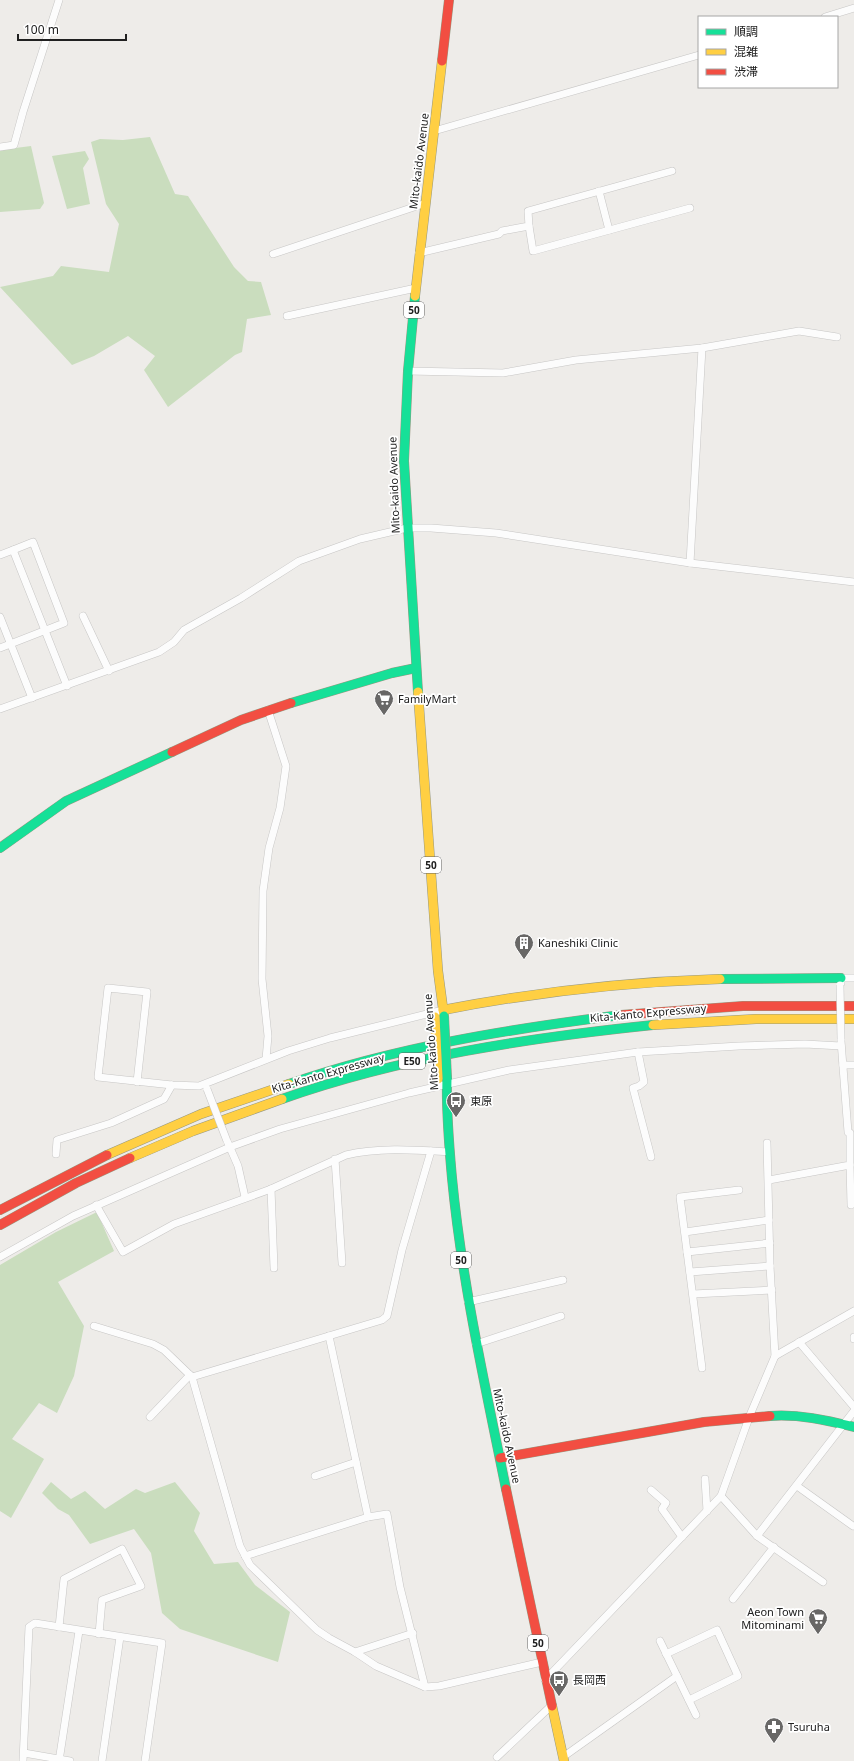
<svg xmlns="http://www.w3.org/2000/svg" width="854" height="1761" font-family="'Noto Sans','Noto Sans JP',sans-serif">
	<rect width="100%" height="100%" fill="#eeece9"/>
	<g fill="#caddbe">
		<path d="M150,137l25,57 13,2 46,71 14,14 13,1 10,33 -24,4 -5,33 -7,3 -67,52 -24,-37 11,-14 -27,-20 -34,20 -22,9 -72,-78 53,-11 8,-10 48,6 10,-48 -13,-20 -15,-62 9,-3 23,1z"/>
		<path d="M31,146l13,57 -4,6 -40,3v-62z"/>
		<path d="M85,151l4,8 -6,9 7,36 -23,5 -15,-53z"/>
		<path d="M97,1212l17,39 -56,31 26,44 -10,50 -17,37 -18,-10 -27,36 32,20 -33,59 -11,-7v-246l56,-33z"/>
		<path d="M51,1482l20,17 14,-8 20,18 31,-20 9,4 30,-11 25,31 -6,18 20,33 24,-2 17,23 35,27 -12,50 -98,-33 -18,-16 -11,-60 -17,-24 -44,15 -21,-29 -11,-6 -16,-16z"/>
	</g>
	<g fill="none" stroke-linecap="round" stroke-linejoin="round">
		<defs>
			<g id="street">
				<path d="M825,17l29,-9"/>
				<path d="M434,131l265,-76"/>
				<path d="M0,147l14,-2 9,-33 36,-112"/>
				<path d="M599,191l10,39"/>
				<path d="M529,226l4,25 157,-43"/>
				<path d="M419,253l80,-19 3,-3 27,-5 -1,-15 144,-40"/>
				<path d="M273,254l153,-51"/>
				<path d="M287,316l129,-28"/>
				<path d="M408,371l95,2 73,-13 126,-12 97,-17 38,6"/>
				<path d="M0,555l13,-5 54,136"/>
				<path d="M690,563l12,-215"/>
				<path d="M83,616l26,55"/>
				<path d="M0,617l32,81"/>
				<path d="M0,648l64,-25 -31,-81 -20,8"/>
				<path d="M0,709l159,-57 15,-10 10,-12 57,-32 58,-37 61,-22 47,-11h24l65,5 194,30 164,19"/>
				<path d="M841,983v-5h13"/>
				<path d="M841,1041l7,91"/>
				<path d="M638,1052l6,30 -5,4 -6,2 18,69"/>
				<path d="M266,1059l2,-23 -6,-57 1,-88 6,-43 11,-40 6,-42 -18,-56"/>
				<path d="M843,1065h11"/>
				<path d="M137,1082l10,-90 -39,-4 -10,89 74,8 27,1 89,-35 42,-13 113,-28"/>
				<path d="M228,1143l10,23 7,31"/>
				<path d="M767,1143l3,123 5,90"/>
				<path d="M56,1154l1,-14 54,-17 53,-24 8,-14"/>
				<path d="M335,1159l7,104"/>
				<path d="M850,1165l1,40 3,-2"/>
				<path d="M769,1180l81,-15v-32"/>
				<path d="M271,1189l3,79"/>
				<path d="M96,1205l27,47 51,-28 97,-35 75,-34c33,-8 71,-5 104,-3"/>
				<path d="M685,1232l84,-12"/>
				<path d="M687,1252l83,-9"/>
				<path d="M0,1257l73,-41 157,-69 50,-18 129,-36 100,-23 129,-18 101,-6 66,-2 36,2"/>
				<path d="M690,1272l80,-6"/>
				<path d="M693,1294l79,-4"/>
				<path d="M468,1302l95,-22"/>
				<path d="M94,1326l59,18 11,6 28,27 48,169 10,19 67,65 12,8 26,14 21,14 49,21 14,-1 103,-24"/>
				<path d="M329,1336l39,181"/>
				<path d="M854,1337v2"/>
				<path d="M799,1342l55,65"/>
				<path d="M476,1344l85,-28"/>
				<path d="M702,1368l-22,-171 59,-7"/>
				<path d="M192,1377l190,-57 5,-4 15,-66 29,-99"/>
				<path d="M150,1417l40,-42"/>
				<path d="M315,1476l41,-14"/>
				<path d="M705,1479l2,32"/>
				<path d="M797,1486l56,40"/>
				<path d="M651,1490l15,13 -4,6 20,28"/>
				<path d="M721,1496l36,40 97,-125"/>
				<path d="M757,1536l66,46"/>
				<path d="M245,1556l123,-39 19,-3 13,73 25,100"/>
				<path d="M733,1599l41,-52"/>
				<path d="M59,1627l5,-48 58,-30 19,37 -39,14 -3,34"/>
				<path d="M660,1641l36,74"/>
				<path d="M355,1652l58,-19"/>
				<path d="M666,1654l51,-24 21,46 -49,24"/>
				<path d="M545,1680l176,-184 29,-81 25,-59 79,-45"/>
				<path d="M24,1753l46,8"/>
				<path d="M497,1757l54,-51"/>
				<path d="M563,1757l114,-81"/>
				<path d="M23,1761l6,-134 6,-4 127,20 -17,118"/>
				<path d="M59,1761l20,-130"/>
				<path d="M102,1761l18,-124"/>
			</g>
			<g id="fast">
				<path d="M415,296l-7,75 -4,90 14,231"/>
				<path d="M291,703l101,-30 24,-5"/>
				<path d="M0,848l66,-47 106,-49"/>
				<path d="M720,979l121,-1"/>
				<path d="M447,1078c-1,34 2,66 5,100 10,105 33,207 54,311"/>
				<path d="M289,1084c107,-37 220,-55 332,-69"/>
				<path d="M282,1099c119,-42 245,-61 371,-74"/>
				<path d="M770,1416c29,-2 56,4 84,11"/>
			</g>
			<g id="slow">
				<path d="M415,296l27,-235"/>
				<path d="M418,692l20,279 6,45"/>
				<path d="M443,1010c92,-18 183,-28 277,-31"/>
				<path d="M653,1025l103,-6h98"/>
				<path d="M107,1155l94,-41 88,-30"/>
				<path d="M130,1158l63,-27 89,-32"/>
				<path d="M552,1706l12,55"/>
			</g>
			<g id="jam">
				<path d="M442,61l7,-61"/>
				<path d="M172,752l69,-32 50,-17"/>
				<path d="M621,1015l122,-9h111"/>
				<path d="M0,1210l107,-55"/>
				<path d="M0,1225l76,-42 54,-25"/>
				<path d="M500,1458l204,-36 66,-6"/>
				<path d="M506,1489l46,217"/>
			</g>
		</defs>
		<use href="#street" stroke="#c7c6c5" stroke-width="8"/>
		<use href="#fast" stroke="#979880" stroke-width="10"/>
		<use href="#slow" stroke="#979880" stroke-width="10"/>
		<use href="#jam" stroke="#979880" stroke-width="10"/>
		<use href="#street" stroke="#fcfcfc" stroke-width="7"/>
		<use href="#fast" stroke="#16e098" stroke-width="9"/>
		<use href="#slow" stroke="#ffcf43" stroke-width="9"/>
		<use href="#jam" stroke="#f24e42" stroke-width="9"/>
		<defs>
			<g id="street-bridge">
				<path d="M840,985l1,54"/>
				<path d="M207,1089l20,52"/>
			</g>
			<path id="fast-bridge" d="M444,1016l3,62"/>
			<path id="slow-bridge" d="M435,1017l3,62"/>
		</defs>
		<use href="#street-bridge" stroke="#c7c6c5" stroke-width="8" stroke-linecap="butt"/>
		<use href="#fast-bridge" stroke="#a59a85" stroke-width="10" stroke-linecap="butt"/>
		<use href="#slow-bridge" stroke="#a59a85" stroke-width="10" stroke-linecap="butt"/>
		<use href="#street-bridge" stroke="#fcfcfc" stroke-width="7"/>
		<use href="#fast-bridge" stroke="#16e098" stroke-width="9"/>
		<use href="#slow-bridge" stroke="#ffcf43" stroke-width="9"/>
	</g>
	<defs>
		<symbol id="supermarket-pin" viewBox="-11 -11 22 30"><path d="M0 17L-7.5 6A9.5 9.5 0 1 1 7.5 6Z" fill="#686766" stroke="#fff"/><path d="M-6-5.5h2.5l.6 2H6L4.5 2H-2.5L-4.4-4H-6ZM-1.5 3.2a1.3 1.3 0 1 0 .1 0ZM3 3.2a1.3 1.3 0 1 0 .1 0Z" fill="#fff"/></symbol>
		<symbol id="building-pin" viewBox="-11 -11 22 30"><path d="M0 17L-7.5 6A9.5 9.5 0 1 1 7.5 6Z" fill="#686766" stroke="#fff"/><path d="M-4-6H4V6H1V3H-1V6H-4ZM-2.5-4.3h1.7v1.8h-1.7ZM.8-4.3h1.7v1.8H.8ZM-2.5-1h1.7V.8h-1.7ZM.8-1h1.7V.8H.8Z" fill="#fff"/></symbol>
		<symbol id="bus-pin" viewBox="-11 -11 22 30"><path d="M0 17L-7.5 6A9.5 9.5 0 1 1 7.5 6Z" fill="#686766" stroke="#fff"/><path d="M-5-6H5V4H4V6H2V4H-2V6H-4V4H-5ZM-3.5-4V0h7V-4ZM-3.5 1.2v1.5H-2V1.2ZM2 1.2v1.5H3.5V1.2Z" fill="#fff"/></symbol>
		<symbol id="pharmacy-pin" viewBox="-11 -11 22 30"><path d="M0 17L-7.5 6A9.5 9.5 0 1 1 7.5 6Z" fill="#686766" stroke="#fff"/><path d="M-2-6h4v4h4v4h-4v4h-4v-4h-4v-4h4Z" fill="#fff"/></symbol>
	</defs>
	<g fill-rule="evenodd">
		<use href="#supermarket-pin" x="373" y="688" width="22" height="30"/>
		<use href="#building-pin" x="513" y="932" width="22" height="30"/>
		<use href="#bus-pin" x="445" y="1090" width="22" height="30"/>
		<use href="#supermarket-pin" x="807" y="1607" width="22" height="30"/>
		<use href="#bus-pin" x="548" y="1669" width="22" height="30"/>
		<use href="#pharmacy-pin" x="763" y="1716" width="22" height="30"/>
	</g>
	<g text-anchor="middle" stroke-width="3.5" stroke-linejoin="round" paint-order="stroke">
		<g fill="#fff" stroke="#636363" stroke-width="1">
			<rect x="404" y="302" width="20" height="16" rx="3"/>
			<rect x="421" y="857" width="20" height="16" rx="3"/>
			<rect x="399" y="1053" width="26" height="16" rx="3"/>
			<rect x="451" y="1252" width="20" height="16" rx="3"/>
			<rect x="528" y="1635" width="20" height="16" rx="3"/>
		</g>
		<g font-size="10" font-weight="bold" fill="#202020">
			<text x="414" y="314">50</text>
			<text x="431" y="869">50</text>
			<text x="412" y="1065">E50</text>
			<text x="461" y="1264">50</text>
			<text x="538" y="1647">50</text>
		</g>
		<g font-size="11" fill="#202020" stroke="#fff">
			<text transform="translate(419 161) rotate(-83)" y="4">Mito-kaido Avenue</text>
			<text transform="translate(394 485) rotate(-92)" y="4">Mito-kaido Avenue</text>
			<text transform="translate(648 1013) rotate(-5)" y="4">Kita-Kanto Expressway</text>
			<text transform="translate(431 1042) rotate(-94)" y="4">Mito-kaido Avenue</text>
			<text transform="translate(328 1073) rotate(-16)" y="4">Kita-Kanto Expressway</text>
			<text transform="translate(507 1436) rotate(78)" y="4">Mito-kaido Avenue</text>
		</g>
		<g font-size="11" fill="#202020" stroke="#fff" text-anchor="start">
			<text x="398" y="703">FamilyMart</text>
			<text x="538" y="947">Kaneshiki Clinic</text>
			<text x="470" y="1105">東原</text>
			<text x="804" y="1616" text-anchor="end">Aeon Town<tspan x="804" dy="13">Mitominami</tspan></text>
			<text x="573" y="1684">長岡西</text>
			<text x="788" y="1731">Tsuruha</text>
		</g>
	</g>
	<rect x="698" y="16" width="140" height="72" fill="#ffffff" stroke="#a6a6a6"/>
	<rect x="706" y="29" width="20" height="6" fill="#16e098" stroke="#a6a6a6"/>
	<text x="734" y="36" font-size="12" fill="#202020">順調</text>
	<rect x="706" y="49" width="20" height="6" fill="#ffcf43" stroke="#a6a6a6"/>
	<text x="734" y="56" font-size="12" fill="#202020">混雑</text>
	<rect x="706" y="69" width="20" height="6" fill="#f24e42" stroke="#a6a6a6"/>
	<text x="734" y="76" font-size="12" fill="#202020">渋滞</text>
	<path d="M18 34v6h108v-6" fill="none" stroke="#202020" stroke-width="2"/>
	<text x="24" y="34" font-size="12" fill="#202020" stroke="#ffffff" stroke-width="3" paint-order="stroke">100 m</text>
</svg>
